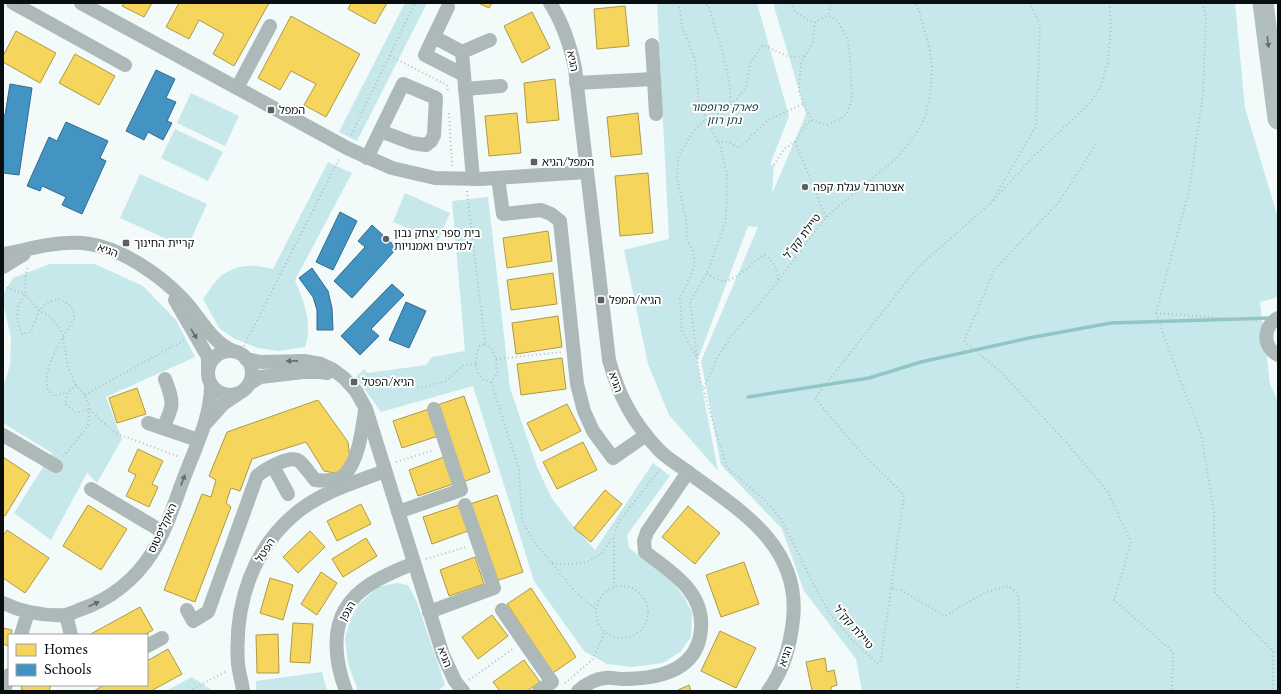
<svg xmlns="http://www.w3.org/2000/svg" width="1281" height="694" font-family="'Libre Baskerville','Noto Sans Hebrew',serif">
	<rect width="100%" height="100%" fill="#f2fafa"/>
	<g fill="#c7e8eb">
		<path d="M405,3h22l-70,138 -18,-9z"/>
		<path d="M657,3h100l32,113 -19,49h4l-2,29 34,-80 -33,-111h462l10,105 33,110v79l-18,5 10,82 8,17v290h-416l-6,-32 -52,-68 -22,-62 -61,-64 -20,-104 57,-134 -10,-1 -51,136 21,109 -49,-56 -21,-51 -24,-114 45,-11z"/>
		<path d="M191,93l48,23 -14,30 -48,-23z"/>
		<path d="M175,129l48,23 -15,29 -47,-23z"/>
		<path d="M328,162l24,11 -57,107c9,23 18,43 10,67l-27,4 -20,-3 -25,-10 -14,-10 -16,-29c5,-7 11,-17 18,-23 16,-12 34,-12 52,-7z"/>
		<path d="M140,174l67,30 -20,44 -67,-30z"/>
		<path d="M405,193l45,20 -12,28 -45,-19z"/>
		<path d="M488,197l22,191 27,79 14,30 18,24 26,29 58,-87 17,13 -43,59 2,13 42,32 13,17 8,16 -1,24 -11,15 -17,11 -31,4 -25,-3 -23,-13 -50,-70 -61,-195 -92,26 -25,-35 8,-8 4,4 58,-8 6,-8 33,-6 -13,-150z"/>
		<path d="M50,264h45l48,22 33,34 19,37 -89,40 16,42 -25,44 -10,-10 -36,67 -37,-27 38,-60 -49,-30v-36l7,-22 1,-27 -8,-36v-8l10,-16z"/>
		<path d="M397,583l11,2 9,17 28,83 -7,6h-80l-10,-28 -3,-24 5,-19 9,-16 19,-17z"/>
		<path d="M322,672l5,19h-71v-10z"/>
		<path d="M192,677l21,14h-47z"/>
	</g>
	<g fill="#f6d55c" stroke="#af9a45">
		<path d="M124,3h28l-8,14 -22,-11z"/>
		<path d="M179,3h90l-35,63 -21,-12 11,-20 -25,-14 -10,19 -23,-12z"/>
		<path d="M351,3h36l-12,21 -27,-15z"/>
		<path d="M478,3h14l-3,5z"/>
		<path d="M625,6l4,40 -32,3 -3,-40z"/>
		<path d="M532,12l18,36 -28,15 -18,-37z"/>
		<path d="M291,16l69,38 -34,63 -22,-12 12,-21 -25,-13 -11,19 -22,-12z"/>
		<path d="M16,31l40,22 -16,30 -37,-21v-6z"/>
		<path d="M75,54l40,22 -16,29 -40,-22z"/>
		<path d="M555,79l4,41 -32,3 -3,-40z"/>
		<path d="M517,113l4,40 -32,3 -4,-40z"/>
		<path d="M638,113l4,41 -31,3 -4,-40z"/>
		<path d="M648,173l5,60 -33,3 -5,-60z"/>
		<path d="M548,231l4,30 -45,7 -4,-30z"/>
		<path d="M553,273l4,31 -46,6 -4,-30z"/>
		<path d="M558,316l4,31 -46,7 -4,-31z"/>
		<path d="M562,358l4,31 -45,6 -4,-31z"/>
		<path d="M137,388l9,26 -29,9 -8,-25z"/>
		<path d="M464,396l26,76 -27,10 -26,-77z"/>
		<path d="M318,400l30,42 2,17 -4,9 -11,5 -11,-2 -18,-29 -54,17 -12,32 -9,-3 -5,15 5,4 -36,95 -31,-12 38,-96 9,3 5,-17 -7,-4 18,-44z"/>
		<path d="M567,404l14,27 -40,20 -14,-28z"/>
		<path d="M429,409l9,27 -36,12 -9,-27z"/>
		<path d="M583,442l14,28 -40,19 -14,-27z"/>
		<path d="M138,449l25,12 -11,23 6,3 -9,20 -23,-11 10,-21 -8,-4z"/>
		<path d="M3,457l27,18 -25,41 -2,-1z"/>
		<path d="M444,457l9,27 -35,12 -9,-26z"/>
		<path d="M605,490l17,14 -31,38 -17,-14z"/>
		<path d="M497,495l26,77 -27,9 -26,-77z"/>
		<path d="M361,504l10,20 -34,17 -10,-20z"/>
		<path d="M88,505l39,24 -26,41 -38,-24z"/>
		<path d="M459,505l9,26 -36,13 -9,-27z"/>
		<path d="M688,506l32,27 -25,31 -33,-27z"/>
		<path d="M7,530l42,28 -24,35 -22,-15v-42z"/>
		<path d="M310,531l15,16 -27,26 -15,-16z"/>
		<path d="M366,538l11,18 -34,21 -11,-18z"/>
		<path d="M475,557l9,27 -35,12 -9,-26z"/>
		<path d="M744,562l15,42 -38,13 -15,-42z"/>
		<path d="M321,572l16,11 -20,32 -16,-11z"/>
		<path d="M270,578l23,7 -10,35 -23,-7z"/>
		<path d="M531,588l45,69 -23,16 -46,-69z"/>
		<path d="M140,607l13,23 -9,5h-55z"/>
		<path d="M492,615l16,21 -30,23 -16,-22z"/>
		<path d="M293,623l20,1 -3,39 -20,-1z"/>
		<path d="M3,628l9,2 -1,5h-2l-1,11 -5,-2z"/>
		<path d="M720,631l36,17 -20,40 -35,-17z"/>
		<path d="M278,634l1,39h-22l-1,-38z"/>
		<path d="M168,649l14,25 -31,17h-57l10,-6h43v-24z"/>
		<path d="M825,658l2,14 7,-2 3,15 -6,2v4h-19l-6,-29z"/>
		<path d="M524,660l16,22 -13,9h-27l-7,-9z"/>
		<path d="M22,685h29l-2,6h-24l-4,-2z"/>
		<path d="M689,685l2,6h-15z"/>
	</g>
	<g fill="#4393c3" stroke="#326b8d">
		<path d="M156,70l19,9 -9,19 10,4 -9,19 5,2 -9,17 -15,-8 -4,8 -18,-9z"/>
		<path d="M10,84l22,4 -13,87 -16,-2v-58h2z"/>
		<path d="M66,122l42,19 -8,17 6,3 -24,53 -20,-9 4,-8 -24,-11 -2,5 -13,-5 22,-49 8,4z"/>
		<path d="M340,212l17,9 -24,49 -17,-8z"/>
		<path d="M372,225l25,23 -45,50 -18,-17 31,-34 -7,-6z"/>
		<path d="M312,268l16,23 4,17 1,22h-16v-20l-4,-13 -14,-19z"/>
		<path d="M392,284l12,11 -33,34 8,7 -19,19 -19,-19z"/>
		<path d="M406,302l20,9 -17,37 -20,-8z"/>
	</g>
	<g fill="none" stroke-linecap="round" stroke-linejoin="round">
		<path stroke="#91c6c9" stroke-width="3.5" d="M748,397l121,-19 52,-16 108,-24 82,-15 160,-5"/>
		<g stroke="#b6bebe" stroke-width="2" stroke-dasharray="1 3" stroke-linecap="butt">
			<path d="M679,3l3,23 13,34 4,45 22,43 6,28 -1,45 -19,52 -17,29 10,77 27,89 37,31 17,20 32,64 17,31 23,27 24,22h2l2,-4 10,-71 10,2 44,26 39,-23 24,-7 10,7c2,33 3,65 -1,98"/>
			<path d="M790,3c5,10 14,16 25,19l13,-7 3,-12"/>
			<path d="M1202,3l4,14 -3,77 -14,97 -33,122 14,40 31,81 13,79 1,80 58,58v40"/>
			<path d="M815,22l-2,19 -12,23 -1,12 -1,15 4,13 9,16 14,5 11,-4 10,-7 5,-16 -2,-40 -2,-18 -10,-19 -10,-6"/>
			<path d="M390,56l57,29 1,7"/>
			<path d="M731,105l15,-17 5,-27 12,-16 26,12 15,-1"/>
			<path d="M449,113l3,53"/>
			<path d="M351,135l64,-132"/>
			<path d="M718,142h11l10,6 29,-28 35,-16"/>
			<path d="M795,142l31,75"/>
			<path d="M1096,144l-37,58 -64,67 -31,72 37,31 65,70 42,50 23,50 -17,58 59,52 -1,39"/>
			<path d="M774,165l10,-16 11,-7 11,-18 6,-4"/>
			<path d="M467,191l18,153"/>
			<path d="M994,200l40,-44 55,-52 12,-18 7,-25 3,-34 -2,-24"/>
			<path d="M28,268c-4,7 -2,16 -3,25 -1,4 -4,7 -6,11 -3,10 -2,21 3,30l9,-2c7,-19 8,-29 29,-33l11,7 4,12c-11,18 -31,46 -28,67 0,4 4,8 6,11l14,-3"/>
			<path d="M707,273c3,2 7,6 11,7 16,6 32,-18 47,-25 9,7 12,13 13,25"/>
			<path d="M3,286l22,8 14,17 11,5 12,16 6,36 8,17 9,10 4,11 -1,20 -25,31"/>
			<path d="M1156,313l103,8"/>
			<path d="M485,344l6,4 5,11 1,15 -6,8 -9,-3c-8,-12 -8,-20 -2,-33z"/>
			<path d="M244,346l96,-189"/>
			<path d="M696,356l-14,-25 -2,-32 15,-34 -2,-13 -6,-13 -1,-20 -9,-41 1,-21 15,-25 13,-13 17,-7 7,-6c3,-29 -13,-70 -21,-98l-4,-5"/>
			<path d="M496,359l66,-7"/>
			<path d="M491,382l28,87 3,52 13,22 44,53 17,13"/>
			<path d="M76,385l-9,8 -2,11 11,9 13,-4 26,24 65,24"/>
			<path d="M367,386l18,-4 18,1 17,5 26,-7 18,-16 12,-1"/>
			<path d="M704,388l12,-28 16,-25 36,-41 58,-77 71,-59 23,-30 6,-14 5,-25 1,-23 -3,-20 -10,-35 -4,-8"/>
			<path d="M85,395l99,-55"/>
			<path d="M396,462l38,-12"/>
			<path d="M426,559l40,-12"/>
			<path d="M552,563c16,1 34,3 47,-8 5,-4 10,-12 14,-18"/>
			<circle cx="622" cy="612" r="26"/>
			<path d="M614,587v-51l5,-15 42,-53"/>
			<path d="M891,588l13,-93 -49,-49 -40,-48 102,-130 74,-65 45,-77 4,-101 -10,-22"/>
			<path d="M469,680l45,-32"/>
			<path d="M565,683l27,-23 13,-28"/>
			<path d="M189,691l38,-20"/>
		</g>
		<g stroke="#adb8b9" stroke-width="14">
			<path d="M13,3l112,62"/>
			<path d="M81,3l268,146 43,19 43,10 46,1 105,-7"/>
			<path d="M550,3c13,20 20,42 25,65l34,292c10,36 23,61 49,89 8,9 21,16 31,24 52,38 112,73 104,147 -3,26 -9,50 -25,71"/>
			<path d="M448,7l-23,48 39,20"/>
			<path d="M434,37l28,15 11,127"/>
			<path d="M652,45l4,69"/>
			<path d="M462,52l28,-12"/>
			<path d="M576,83l78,-4"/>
			<path d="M237,88l33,-62"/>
			<path d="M465,89l36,-3"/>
			<path d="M367,158l36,-74 33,14 -2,37 -3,6 -5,4 -14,-2 -32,-12"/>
			<path d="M498,178l5,36 38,-4 10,4 9,7 17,163 7,27 9,20 20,27 33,-23"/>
			<path d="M3,254c15,-2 30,-7 45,-9 13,-2 29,-3 42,-1 33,5 71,32 93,55 17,18 27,42 50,52"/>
			<path d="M3,267l21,-13"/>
			<path d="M175,300l33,57v12"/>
			<path d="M1278,318c-15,8 -16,29 0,37"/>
			<circle cx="230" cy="373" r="22"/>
			<path d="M246,359l15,3 43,-1 17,3 11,5 12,9 12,13 10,18 77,246 12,26 8,10"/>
			<path d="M249,384l11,-7 9,-1 34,-4h18l6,1"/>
			<path d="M207,422l16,-18 15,-10"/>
			<path d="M148,423l50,17"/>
			<path d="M163,428c11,-23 11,-25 2,-49"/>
			<path d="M3,435l53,31"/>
			<path d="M273,466l15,28"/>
			<path d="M91,489l72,43"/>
			<path d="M398,512l63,-22 -27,-81"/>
			<path d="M3,603c19,9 40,13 62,12 5,-1 10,-3 14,-5 30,-10 56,-30 73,-57 15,-24 23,-52 33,-78 11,-29 26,-58 26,-90"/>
			<path d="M187,610l6,11 15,-9 49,-136c7,-6 33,-22 42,-15 6,5 11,13 16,19 9,1 24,1 30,-6 14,-14 17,-45 20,-63"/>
			<path d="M502,610l50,72 -13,9"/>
			<path d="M429,612l65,-24 -29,-83"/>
			<path d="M66,615l5,20"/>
			<path d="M21,635l7,-23"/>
			<path d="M147,646l15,-8"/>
			<path d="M4,691l5,-16"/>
			<path d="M243,691c-1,-9 -4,-18 -5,-27 -4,-59 14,-117 62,-154 25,-19 56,-28 85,-39"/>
			<path d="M346,691c-11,-29 -16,-65 5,-90 15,-19 42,-29 63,-38"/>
			<path d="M578,691c7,-6 17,-12 27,-13 6,-1 12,1 18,1 35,0 75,-8 78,-50 3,-38 -29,-56 -56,-77l-1,-11 3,-9 41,-60"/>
		</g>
		<path stroke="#b1bebe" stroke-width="21" d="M1263,3l15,116"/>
	</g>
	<defs><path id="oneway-solid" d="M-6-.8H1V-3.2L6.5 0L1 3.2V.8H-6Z"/></defs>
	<use fill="#656f70" href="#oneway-solid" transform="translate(1268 42) rotate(83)"/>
	<g fill="#636c6d">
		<use href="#oneway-solid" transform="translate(194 334) rotate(59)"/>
		<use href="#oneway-solid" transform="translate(292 361) rotate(179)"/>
		<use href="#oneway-solid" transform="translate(183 480) rotate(-69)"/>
		<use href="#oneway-solid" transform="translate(94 604) rotate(-26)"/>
	</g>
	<g fill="#5b6162" stroke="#fff" stroke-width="1.5">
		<rect x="267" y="106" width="8" height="8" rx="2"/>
		<rect x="530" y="158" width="8" height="8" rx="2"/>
		<circle cx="805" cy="187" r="4"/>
		<circle cx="386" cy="239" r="4"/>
		<rect x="122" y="239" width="8" height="8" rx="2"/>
		<rect x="597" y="296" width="8" height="8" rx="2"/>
		<rect x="350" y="378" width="8" height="8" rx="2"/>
	</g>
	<g text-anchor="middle" stroke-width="4" stroke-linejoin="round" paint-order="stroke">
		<g font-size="11" fill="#090f10" stroke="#fff">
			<text transform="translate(573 61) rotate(79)" y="4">הגיא</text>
			<text transform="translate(802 236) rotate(-53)" y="4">טיילת קק"ל</text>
			<text transform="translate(108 250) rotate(20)" y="4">הגיא</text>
			<text transform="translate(616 382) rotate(71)" y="4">הגיא</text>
			<text transform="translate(162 528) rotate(-65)" y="4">האקליפטוס</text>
			<text transform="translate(265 550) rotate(-57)" y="4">הפטל</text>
			<text transform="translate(347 611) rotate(-59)" y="4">הגפן</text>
			<text transform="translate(854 627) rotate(49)" y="4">טיילת קק"ל</text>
			<text transform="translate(785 656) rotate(-71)" y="4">הגיא</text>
			<text transform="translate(445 657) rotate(68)" y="4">הגיא</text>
		</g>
		<g font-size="11" font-style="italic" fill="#0e3235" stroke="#fff">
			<text x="724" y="111">פארק פרופסור<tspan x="724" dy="13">נתן רוזן</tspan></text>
		</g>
		<g font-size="11" fill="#090f10" stroke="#fff" text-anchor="start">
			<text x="279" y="114">המפל</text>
			<text x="542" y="166">המפל/הגיא</text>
			<text x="813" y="191">אצטרובל עגלת קפה</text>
			<text x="394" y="237">בית ספר יצחק נבון<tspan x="394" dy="13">למדעים ואמנויות</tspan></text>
			<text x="134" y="247">קריית החינוך</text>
			<text x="609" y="304">הגיא/המפל</text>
			<text x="362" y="386">הגיא/הפטל</text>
		</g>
	</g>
	<rect width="1281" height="694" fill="none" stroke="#090f10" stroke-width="8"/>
	<rect x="8" y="634" width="140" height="52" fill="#ffffff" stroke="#9d9f9f"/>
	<rect x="16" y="644" width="20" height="12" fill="#f6d55c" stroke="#9d9f9f"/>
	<text x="44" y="654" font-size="12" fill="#090f10">Homes</text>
	<rect x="16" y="664" width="20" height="12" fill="#4393c3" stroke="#9d9f9f"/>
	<text x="44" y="674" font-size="12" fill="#090f10">Schools</text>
</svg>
